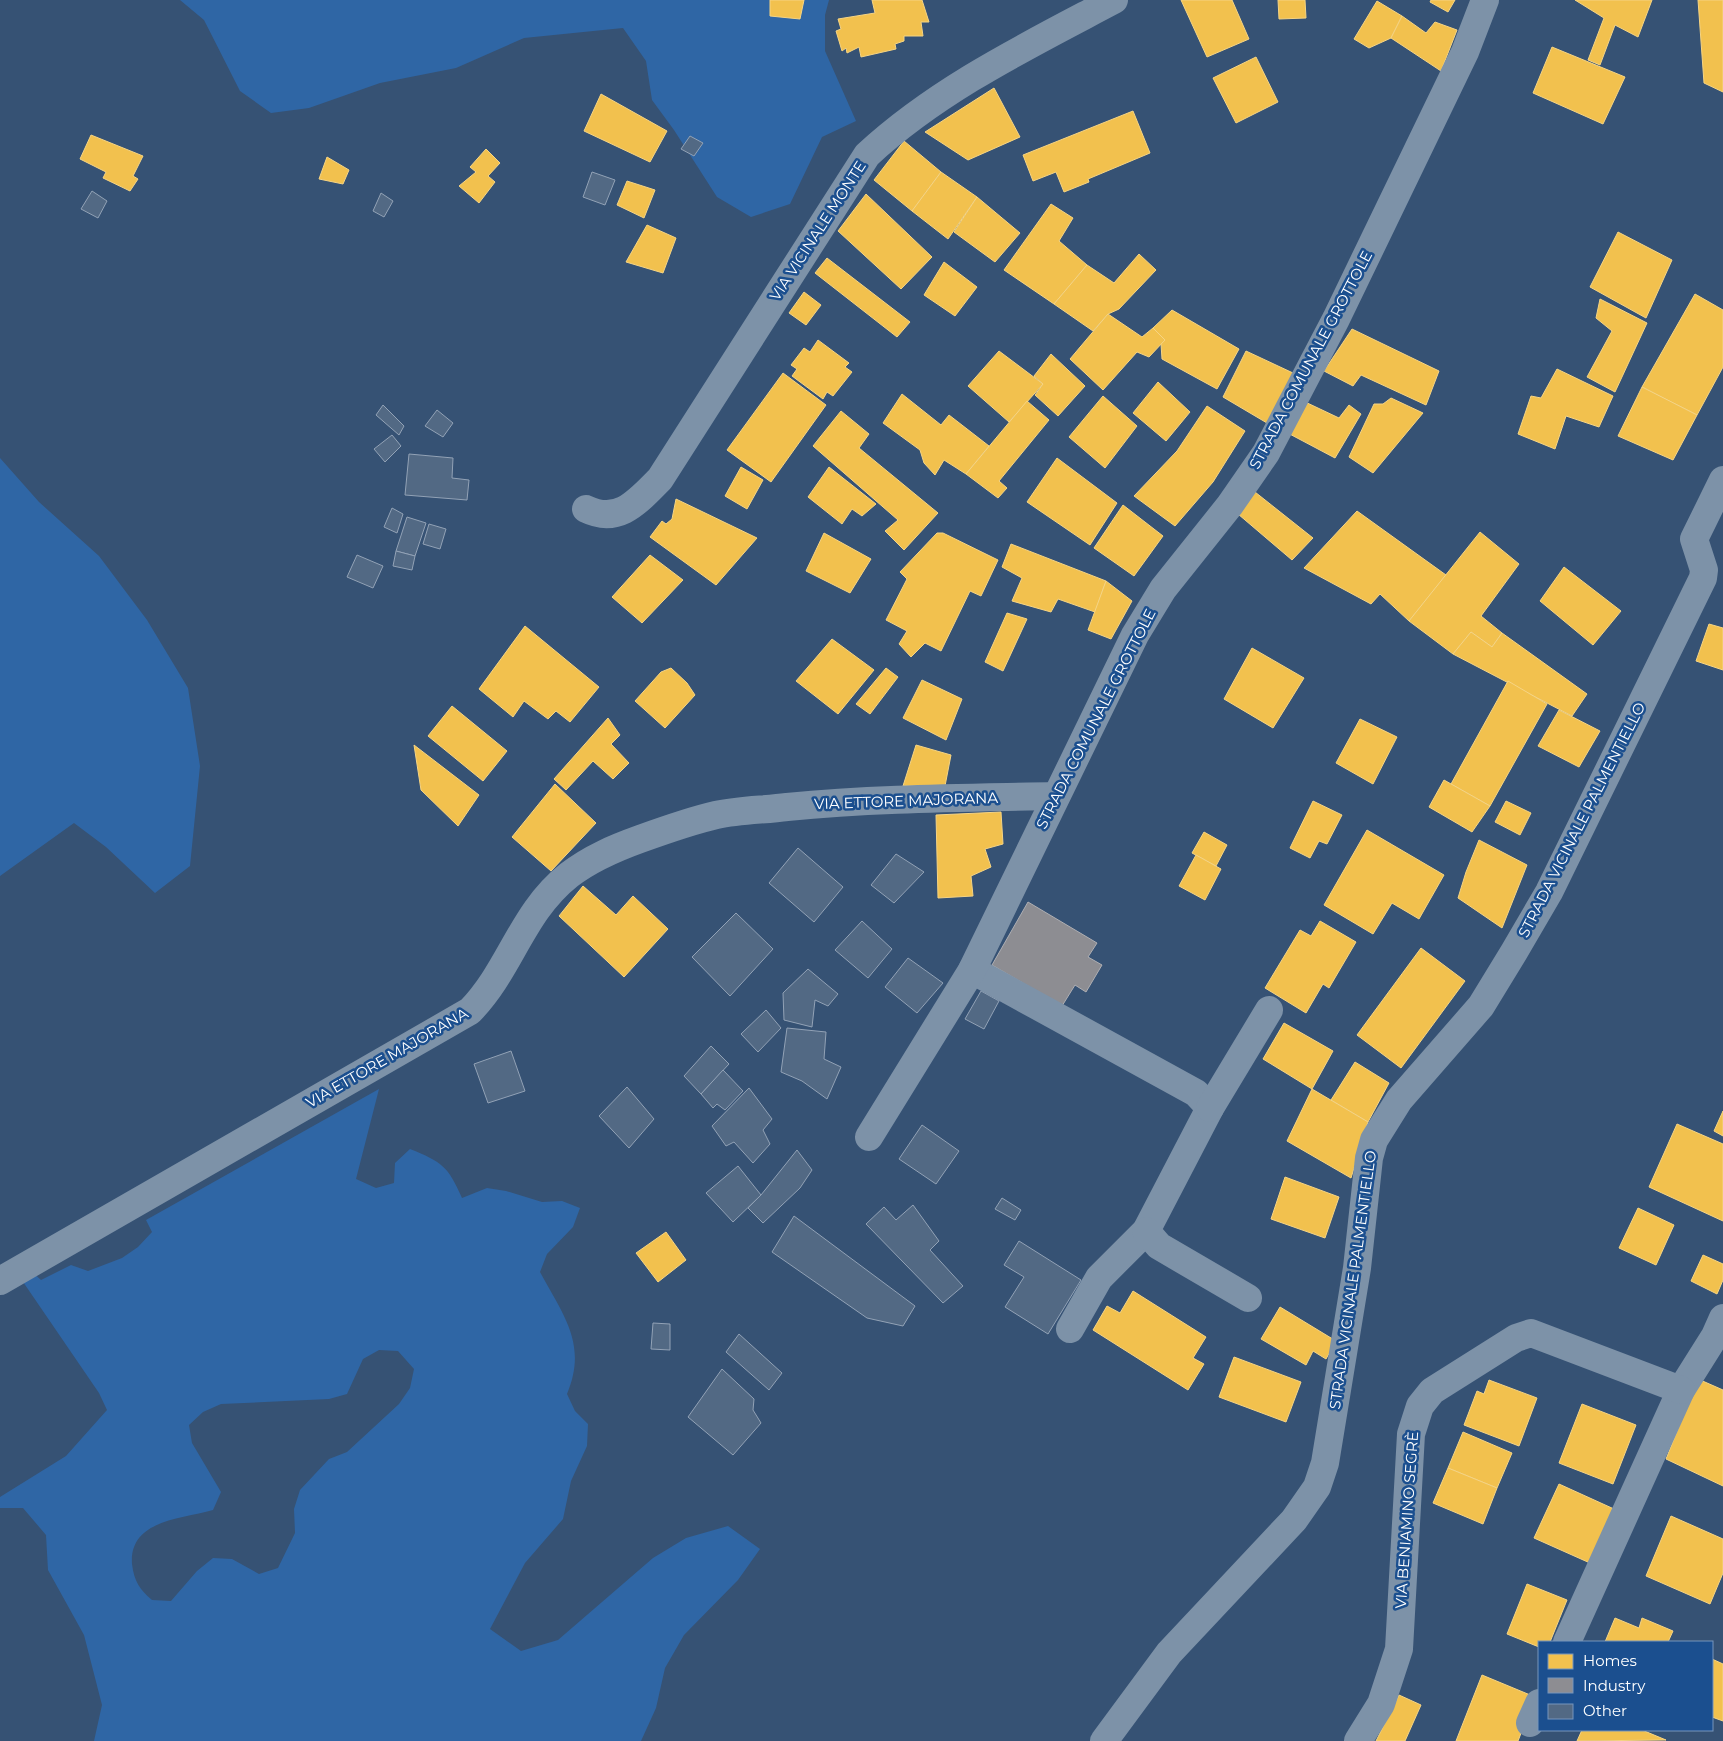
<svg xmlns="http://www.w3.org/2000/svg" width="1723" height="1741" font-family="Montserrat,sans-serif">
	<rect width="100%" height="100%" fill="#365274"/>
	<g fill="#2f66a5" fill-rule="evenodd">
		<path d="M180,0h649l-4,15v36l31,70 -34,16 -32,67 -39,13 -34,-20 -43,-67 -22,-30 -6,-39 -23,-33 -99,10 -68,30 -76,15 -71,25 -38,5 -31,-22 -36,-71z"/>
		<path d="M0,458l39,44 60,54 48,64 41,68 12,78 -10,100 -35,27 -49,-46 -32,-24 -74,53z"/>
		<path d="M379,1089l-23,90 20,9 18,-5 1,-20 15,-14c32,13 38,17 52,49l25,-10 19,3 36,11 20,-1 18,7 -7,19 -26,27 -7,18c23,43 48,72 27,122l8,17 13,13 -1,22 -16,35 -8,38 -38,44 -35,66 31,22 37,-11 95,-82 33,-20 42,-12 32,23 -22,31 -54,55 -19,33 -9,40 -15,33h-547l8,-36 -18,-70 -36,-65 -2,-35 -23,-27h-23v-11l66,-41 41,-46 -8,-17 -80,-117 11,-6 11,10 30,-15 17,6 34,-13 16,-11 14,-15 -6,-12zM379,1350l19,1 16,18 -4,19 -11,16 -52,48 -18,7 -29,31 -6,19 1,24 -17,35 -19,6 -27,-15 -19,-1 -16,13 -26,30 -19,-1c-12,-10 -18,-19 -20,-36 -3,-44 49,-45 81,-54l8,-18 -29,-49 -3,-18 14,-13 18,-8 108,-5 18,-5 16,-35z"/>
	</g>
	<g fill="#f2c14e" stroke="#f6d483">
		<path d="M770,0h34l-4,19 -30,-3z"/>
		<path d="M872,0h50l7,22h-8l2,14h-19v5l-9,3 1,5 -35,8 -2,-10 -12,6 -1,-5 -4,3 -6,-20 5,-2 -3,-10 37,-6z"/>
		<path d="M1181,0h51l17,39 -42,18z"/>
		<path d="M1278,0h27l1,18 -27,1z"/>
		<path d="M1431,0h24l-7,12 -18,-10z"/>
		<path d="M1575,0h77l-14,37 -23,-12 -15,40 -12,-5 16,-42z"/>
		<path d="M1698,0h25v92l-19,-9z"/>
		<path d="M1377,1l25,15 -11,22 -22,10 -15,-9z"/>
		<path d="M1402,16l24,17 9,-11 22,8 -16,41 -50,-33z"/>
		<path d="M1552,47l73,30 -22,47 -70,-31z"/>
		<path d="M1256,57l22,45 -42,21 -23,-45z"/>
		<path d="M994,88l26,49 -52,23 -43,-28z"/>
		<path d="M601,94l66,37 -17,31 -66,-31z"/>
		<path d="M1133,111l17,42 -62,26 1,3 -25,10 -8,-20 -23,9 -10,-26z"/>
		<path d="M91,135l52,21 -10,20 5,3 -8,12 -27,-13 3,-6 -26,-13z"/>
		<path d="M904,141l37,31 -29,39 -38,-31z"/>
		<path d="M486,149l14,14 -12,13 7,6 -16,21 -20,-17 17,-14 -6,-5z"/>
		<path d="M327,157l22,13 -6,14 -24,-5z"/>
		<path d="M941,172l36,25 -29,42 -36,-28z"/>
		<path d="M627,181l28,9 -11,28 -27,-13z"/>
		<path d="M866,194l66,63 -31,32 -63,-58z"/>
		<path d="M977,197l43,36 -25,29 -41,-30z"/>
		<path d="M1051,204l22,14 -14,23 28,24 -33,39 -50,-34z"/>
		<path d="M647,225l29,13 -13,35 -37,-11z"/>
		<path d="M1618,232l54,28 -26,58 -56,-31z"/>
		<path d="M1139,254l17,16 -37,39 -11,5 -15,17 -39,-27 33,-39 27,18z"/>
		<path d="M827,258l83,64 -13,15 -82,-64z"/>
		<path d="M944,262l33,25 -22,29 -31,-21z"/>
		<path d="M804,292l17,13 -15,20 -17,-12z"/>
		<path d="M1695,294l28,16v57l-26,48 -55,-28z"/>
		<path d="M1600,299l47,24 -32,69 -28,-15 25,-46 -16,-13z"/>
		<path d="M1172,310l67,39 -22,40 -55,-30 -1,-15 4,-4 -12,-12z"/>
		<path d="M1108,314l34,23 11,-9 12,12 -16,17 -12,-5 -34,38 -33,-31z"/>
		<path d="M1352,329l87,42 -13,34 -65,-30 -8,11 -29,-15z"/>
		<path d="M818,340l31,23 -4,4 7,5 -19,24 -6,-4 -4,7 -31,-23 5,-7 -6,-4 13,-17 6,4z"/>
		<path d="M999,351l44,33 -34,38 -41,-36z"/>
		<path d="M1246,351l47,22 -26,50 -44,-26z"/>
		<path d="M1051,354l34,32 -27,30 -23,-21 8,-11 -9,-8z"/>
		<path d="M1557,369l56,27 -14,31 -33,-11 -11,33 -37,-15 13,-38 10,2z"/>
		<path d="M783,373l43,32 -55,77 -44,-32z"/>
		<path d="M1158,382l32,30 -24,29 -33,-28z"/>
		<path d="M1642,387l55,28 -24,45 -55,-24z"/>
		<path d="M902,394l39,31 8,-10 40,31 -23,28 -22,-14 -9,15 -11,-12 -4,-13 -37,-27z"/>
		<path d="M1103,396l34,30 -32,42 -36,-31z"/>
		<path d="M1391,398l32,15 -50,60 -24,-16 25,-53h9z"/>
		<path d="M1301,400l38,18 10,-13 12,9 -26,44 -51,-27z"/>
		<path d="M1027,401l22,19 -50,61 8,7 -9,10 -32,-24z"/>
		<path d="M1207,406l38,25 -32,51 -38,44 -41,-30 43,-45z"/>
		<path d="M841,411l28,23 -10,14 79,65 -34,37 -19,-19 13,-11 -85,-74z"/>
		<path d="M1057,458l60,45 -27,42 -63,-43z"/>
		<path d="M741,467l22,13 -16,29 -22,-13z"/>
		<path d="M829,467l47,37 -14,12 -10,-7 -10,15 -34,-27z"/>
		<path d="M1255,492l58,46 -21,22 -54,-46z"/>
		<path d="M676,499l81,39 -41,47 -66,-48 12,-16 4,3 6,-5z"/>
		<path d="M1123,505l40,31 -29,40 -40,-28z"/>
		<path d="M1357,511l89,64 -37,46 -29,-27 -9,10 -67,-36z"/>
		<path d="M1480,532l39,32 -38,52 21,17 -10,14 -21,-15 -18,22 -44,-33z"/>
		<path d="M824,533l47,26 -21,34 -44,-22z"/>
		<path d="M937,533h6l55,27 -17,36 -11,-5 -29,60 -16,-8 -14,14 -12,-13 8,-13 -21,-11 21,-41 -7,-7z"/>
		<path d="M1011,544l95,37 -11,31 -37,-13 -7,13 -39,-11 10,-23 -20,-11z"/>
		<path d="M650,555l33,25 -41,43 -30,-26z"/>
		<path d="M1564,567l57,44 -28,34 -53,-44z"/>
		<path d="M1106,581l26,20 -21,38 -23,-9z"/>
		<path d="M1007,613l20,6 -24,52 -18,-9z"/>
		<path d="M1709,624l14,4v42l-27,-9z"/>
		<path d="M525,626l74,61 -29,35 -14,-11 -8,8 -24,-18 -11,16 -34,-28z"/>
		<path d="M1471,632l21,15 10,-14 85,61 -15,22 -119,-62z"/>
		<path d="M832,639l42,31 -36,44 -42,-33z"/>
		<path d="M1252,648l52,30 -31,50 -49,-29z"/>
		<path d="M671,668l16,15 8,12 -30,33 -30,-27 26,-29z"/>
		<path d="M886,668l12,9 -28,37 -14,-10z"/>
		<path d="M922,680l40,19 -16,41 -43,-22z"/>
		<path d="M1508,681l39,23 -57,102 -39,-22z"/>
		<path d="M452,706l55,45 -24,30 -55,-45z"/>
		<path d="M1559,710l41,21 -21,36 -41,-21z"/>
		<path d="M608,718l12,17 -9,9 18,19 -16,16 -20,-18 -27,29 -12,-11z"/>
		<path d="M1360,719l37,18 -24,47 -37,-21z"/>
		<path d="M414,745l65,50 -21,31 -37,-36z"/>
		<path d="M916,745l35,10 -6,31h-42z"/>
		<path d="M1444,780l46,26 -18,26 -43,-25z"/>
		<path d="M555,784l41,39 -45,48 -39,-34z"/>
		<path d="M1313,801l29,14 -15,29 -8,-3 -9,17 -20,-10z"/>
		<path d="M1506,801l25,12 -11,22 -25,-13z"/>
		<path d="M1001,812l2,32 -18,5 6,18 -20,9 2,20 -35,2 -2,-83z"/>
		<path d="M1367,830l77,45 -25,44 -27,-16 -19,31 -49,-29z"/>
		<path d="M1204,832l23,13 -11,21 -24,-13z"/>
		<path d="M1479,840l48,25 -25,63 -44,-30 8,-26z"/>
		<path d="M1196,855l25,14 -16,31 -26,-14z"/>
		<path d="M583,886l33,29 17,-19 35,33 -44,48 -65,-61z"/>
		<path d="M1320,921l36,21 -27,46 -6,-4 -17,29 -41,-25 35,-58 11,6z"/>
		<path d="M1421,948l44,33 -64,87 -44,-33z"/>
		<path d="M1284,1023l49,28 -21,38 -49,-30z"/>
		<path d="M1355,1062l34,21 -21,39 -37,-22z"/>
		<path d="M1312,1089l56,33 -17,56 -64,-37z"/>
		<path d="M1723,1111v25l-9,-5z"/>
		<path d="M1677,1124l46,20v77l-74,-34z"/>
		<path d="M1285,1177l54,20 -14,41 -54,-19z"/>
		<path d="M1638,1208l36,17 -18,40 -37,-17z"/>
		<path d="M666,1232l20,28 -28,22 -22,-29z"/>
		<path d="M1703,1255l20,9v16l-6,14 -26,-13z"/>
		<path d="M1133,1291l73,46 -13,21 11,6 -16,26 -95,-60 14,-24 13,7z"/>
		<path d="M1280,1307l56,34 -10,18 -13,-8 -7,14 -45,-26z"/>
		<path d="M1234,1357l67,25 -15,40 -67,-25z"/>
		<path d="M1698,1379l25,11v96l-57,-27z"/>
		<path d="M1489,1380l48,18 -18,48 -55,-21 13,-34 7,3z"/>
		<path d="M1582,1404l54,21 -23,59 -54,-21z"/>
		<path d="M1463,1432l49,21 -15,35 -49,-20z"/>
		<path d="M1448,1468l49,20 -14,36 -50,-21z"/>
		<path d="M1559,1484l55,25 -24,54 -56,-25z"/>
		<path d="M1671,1516l52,23v34l-13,31 -64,-28z"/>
		<path d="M1527,1584l40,16 -17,42h-11v5l-32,-13z"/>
		<path d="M1615,1618l24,10 3,-10 31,13 -5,11h-63z"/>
		<path d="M1712,1659l11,5v57l-11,-4z"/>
		<path d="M1482,1675l53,22 -17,44h-62z"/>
		<path d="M1399,1695l22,10 -16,36h-29z"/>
		<path d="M1582,1730h60l24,10 -89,1z"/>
	</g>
	<path fill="#8d8d92" stroke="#afafb3" d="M1028,902l69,41 -9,14 14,8 -16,27 -11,-7 -13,21 -70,-41z"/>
	<g fill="#526984" stroke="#92a2b6">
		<path d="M690,136l13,7 -9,13 -13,-7z"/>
		<path d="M592,172l23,8 -10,25 -22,-8z"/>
		<path d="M92,191l15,10 -9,17 -17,-9z"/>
		<path d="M381,193l12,8 -9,16 -11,-6z"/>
		<path d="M383,405l21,21 -5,9 -23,-20z"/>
		<path d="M437,410l16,13 -10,14 -18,-11z"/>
		<path d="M392,435l9,11 -16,16 -11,-13z"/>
		<path d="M409,454l44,4 -1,20 17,2 -2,20 -62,-5z"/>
		<path d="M392,508l11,6 -6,19 -13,-6z"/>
		<path d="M407,517l19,6 -11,33 -19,-5z"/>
		<path d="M429,524l17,5 -6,20 -17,-5z"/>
		<path d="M396,551l19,5 -3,14 -19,-4z"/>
		<path d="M357,555l26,11 -10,22 -26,-11z"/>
		<path d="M798,848l45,39 -29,35 -45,-39z"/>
		<path d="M896,854l28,18 -30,31 -23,-18z"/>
		<path d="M736,913l37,36 -43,47 -38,-39z"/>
		<path d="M862,921l30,28 -24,29 -33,-28z"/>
		<path d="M908,958l35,25 -26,30 -32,-26z"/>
		<path d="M808,969l30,25 -10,12 -13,-6 -3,27 -28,-7 -1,-27z"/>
		<path d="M981,991l18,10 -15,28 -19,-10z"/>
		<path d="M766,1010l15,18 -23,24 -17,-18z"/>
		<path d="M787,1028l39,4 -2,27 17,8 -14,32 -25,-18 -21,-9z"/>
		<path d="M711,1046l18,18 -28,30 -17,-18z"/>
		<path d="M511,1051l14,40 -37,12 -14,-39z"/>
		<path d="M723,1070l20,21 -18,19 -8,-6 -4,4 -12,-14z"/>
		<path d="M627,1087l27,32 -25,29 -30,-32z"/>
		<path d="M749,1088l23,31 -9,11 7,14 -17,19 -19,-21 -8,4 -14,-20z"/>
		<path d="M922,1125l37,26 -23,33 -37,-25z"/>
		<path d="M797,1150l15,20 -12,18 -37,35 -15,-15 13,-13z"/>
		<path d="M738,1166l23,29 -28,27 -27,-29z"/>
		<path d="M1002,1198l19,12 -6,10 -20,-11z"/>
		<path d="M913,1205l26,36 -9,9 33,36 -20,17 -77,-79 18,-17 12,13z"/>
		<path d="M794,1216l121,90 -12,20 -36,-8 -95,-66z"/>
		<path d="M1019,1241l62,39 -33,54 -43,-27 19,-30 -20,-12z"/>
		<path d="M653,1323l17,1v26l-19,-1z"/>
		<path d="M739,1334l43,39 -13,17 -43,-38z"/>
		<path d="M722,1369l32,30 -1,11 8,13 -28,32 -45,-38z"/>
	</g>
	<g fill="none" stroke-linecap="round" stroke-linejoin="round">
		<g stroke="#7d92a8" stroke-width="28">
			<path d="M586,509c33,16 52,-8 74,-30l207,-324c71,-66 162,-110 247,-155"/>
			<path d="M972,970l224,123 14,15 -64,123 -47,47 -29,51"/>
			<path d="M1210,1108l59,-98"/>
			<path d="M869,1137l103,-167 163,-335 28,-46 67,-84 36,-52 70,-134 129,-267 20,-52"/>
			<path d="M1146,1231l13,15 89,52"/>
			<path d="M0,1281l470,-270c41,-42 51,-98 99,-136 22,-17 46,-27 71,-36 25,-9 50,-18 76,-24 23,-5 48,-5 71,-8 90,-9 179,-9 269,-11"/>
			<path d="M1567,1642l114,-252 34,-54 8,-18"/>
			<path d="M1530,1723l9,-20"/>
			<path d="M1104,1741l65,-88 125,-133 23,-33 8,-24 32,-195 12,-110 5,-18 25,-40 82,-94 33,-54 35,-60 154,-314 1,-8 -10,-31 29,-59"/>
			<path d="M1358,1741l23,-37 18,-55 12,-215 9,-28 12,-15 84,-53 15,-5 150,57"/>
		</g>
	</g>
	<g text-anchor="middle" stroke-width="5" stroke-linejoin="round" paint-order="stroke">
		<g font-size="15" fill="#fff" stroke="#1b4f8f">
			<text transform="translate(818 231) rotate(-57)" y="5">VIA VICINALE MONTE</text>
			<text transform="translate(1311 360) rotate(-62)" y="5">STRADA COMUNALE GROTTOLE</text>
			<text transform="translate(1096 719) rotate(-63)" y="5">STRADA COMUNALE GROTTOLE</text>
			<text transform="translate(906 801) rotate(-2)" y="5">VIA ETTORE MAJORANA</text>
			<text transform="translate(1582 820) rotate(-63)" y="5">STRADA VICINALE PALMENTIELLO</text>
			<text transform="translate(387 1058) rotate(-30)" y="5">VIA ETTORE MAJORANA</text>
			<text transform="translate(1353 1280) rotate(-82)" y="5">STRADA VICINALE PALMENTIELLO</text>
			<text transform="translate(1407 1520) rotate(-86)" y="5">VIA BENIAMINO SEGRÈ</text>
		</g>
	</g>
	<rect x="1538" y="1641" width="175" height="90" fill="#1b4f8f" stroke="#7695bc"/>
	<rect x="1548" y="1654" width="25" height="15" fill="#f2c14e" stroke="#7695bc"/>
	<text x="1583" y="1666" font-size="15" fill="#ffffff">Homes</text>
	<rect x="1548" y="1678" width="25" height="15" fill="#8d8d92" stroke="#7695bc"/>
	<text x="1583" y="1691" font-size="15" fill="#ffffff">Industry</text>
	<rect x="1548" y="1704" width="25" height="15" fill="#526984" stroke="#7695bc"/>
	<text x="1583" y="1716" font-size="15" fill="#ffffff">Other</text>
</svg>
